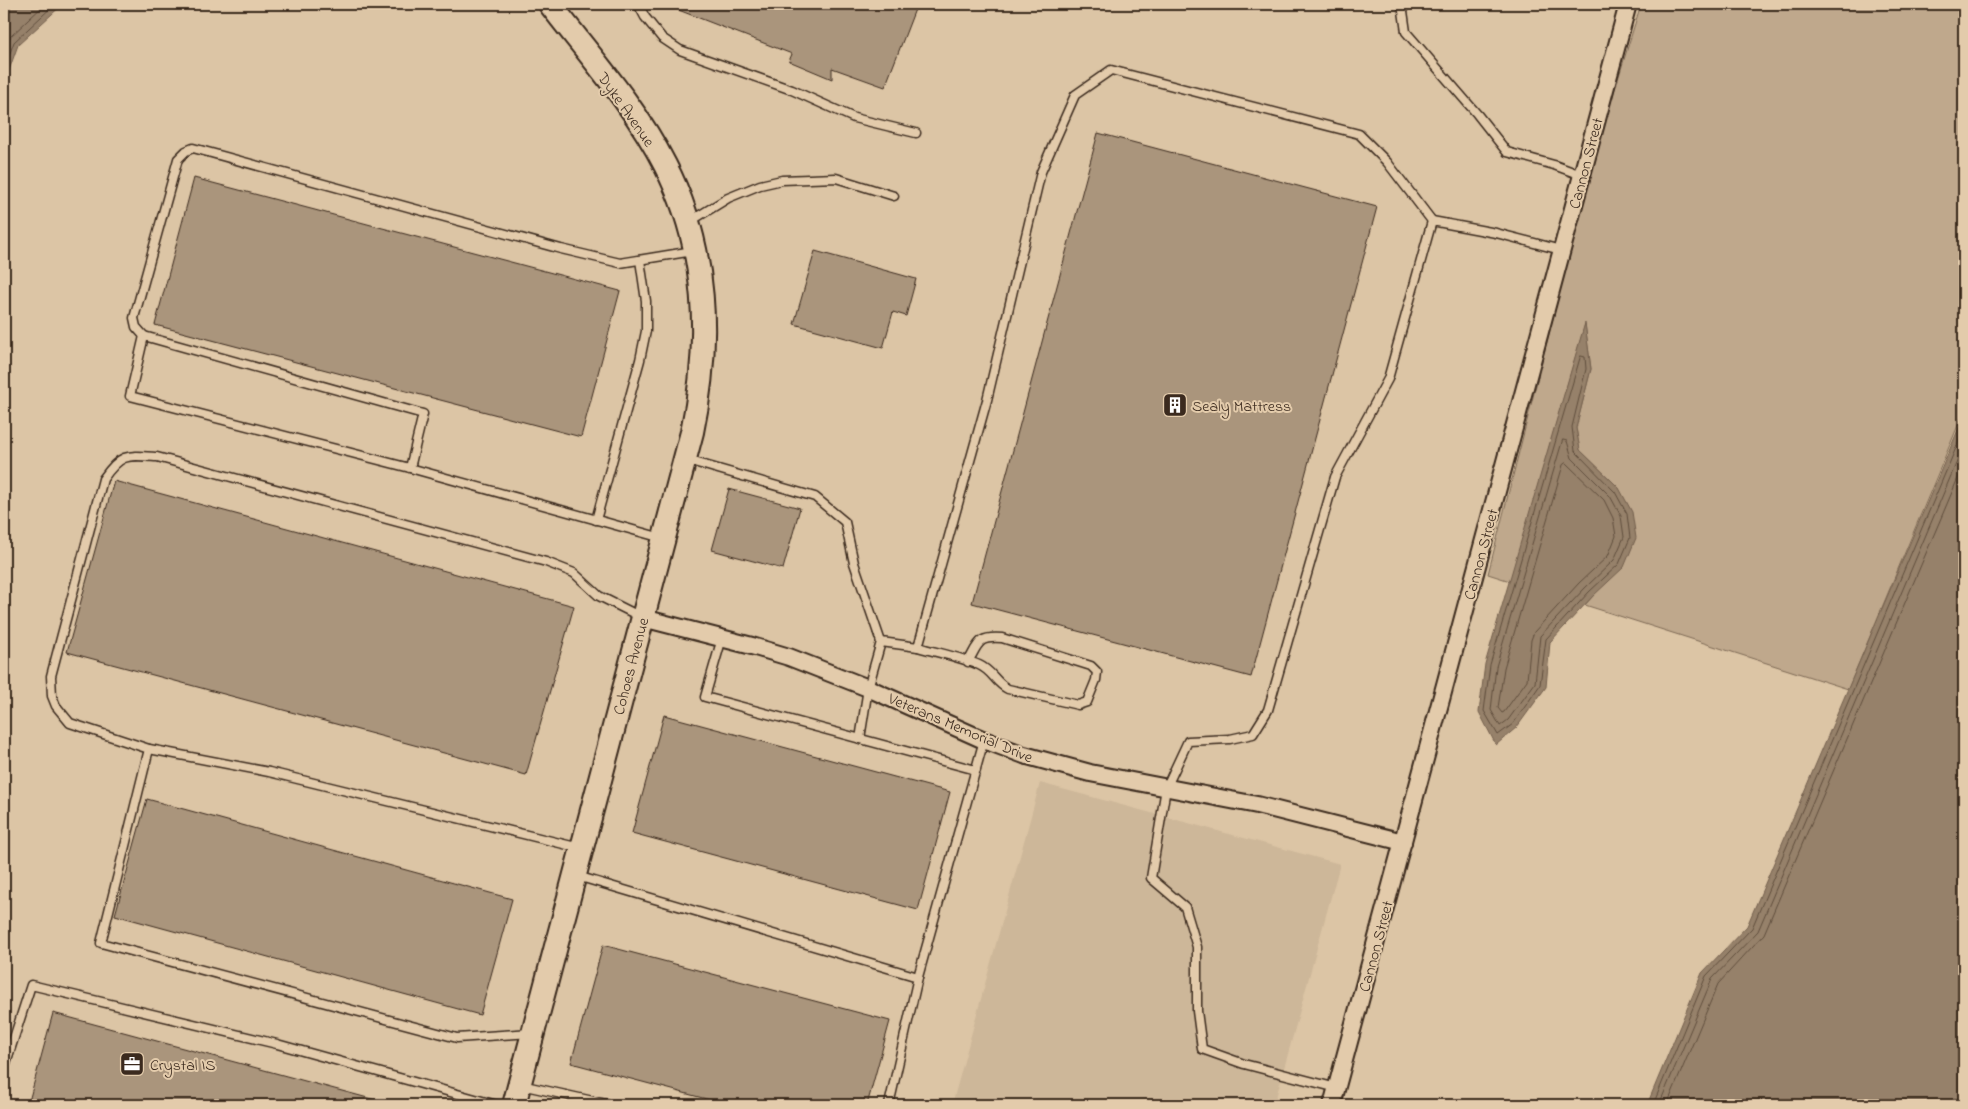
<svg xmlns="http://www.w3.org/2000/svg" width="1968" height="1109" font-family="'Indie Flower',sans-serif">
	<rect width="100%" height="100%" fill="#dcc5a5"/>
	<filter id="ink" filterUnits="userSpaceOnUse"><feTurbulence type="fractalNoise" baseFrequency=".02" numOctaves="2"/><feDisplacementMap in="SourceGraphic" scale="10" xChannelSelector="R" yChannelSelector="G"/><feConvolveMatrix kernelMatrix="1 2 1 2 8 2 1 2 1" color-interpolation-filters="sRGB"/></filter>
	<g filter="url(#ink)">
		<path fill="#cdb799" d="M1040,783l300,81 -66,241h-322z"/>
		<path fill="#bfa88c" stroke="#7d6955" d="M1641,4h323v407l-116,278 -263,-84 8,-9 26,-108 -39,-38 -4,-22 15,-59 -6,-45 -75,257 -22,-7 105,-413z"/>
		<g fill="#96816a" stroke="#725e4c">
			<path d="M4,4h59l-45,41 -14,39z"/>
			<path d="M1585,323l6,46 -15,59 4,22 39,38 13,24 4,26 -12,29 -31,29 -43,46 -4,45 -29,40 -21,18 -17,-33 6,-48z"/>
			<path d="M1964,416v689h-317l55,-132 45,-47z"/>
		</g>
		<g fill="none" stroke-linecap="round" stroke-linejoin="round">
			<g stroke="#5f4d3c" stroke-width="1">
				<path d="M4,50l6,-13 35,-33"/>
				<path d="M4,69l10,-27 41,-38"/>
				<path d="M1581,356l4,1 1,12 -14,58 3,24 40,41 12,22 3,24 -11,26 -30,28 -43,47 -6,46 -27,39 -15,11 -14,-24 6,-46z"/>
				<path d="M1563,440l4,1 5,17 38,38 11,20 3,21 -10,23 -29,28 -45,48 -5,47 -27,37 -8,6 -9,-16 5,-43z"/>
				<path d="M1566,463l38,37 9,18 3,18 -8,20 -29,27 -45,49 -3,8 -4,40 -23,32 -2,1 -4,-5 6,-40 59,-203z"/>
				<path d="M1653,1105l53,-129 46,-48 212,-499"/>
				<path d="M1659,1105l53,-126 46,-48 206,-486"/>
				<path d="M1667,1105l51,-121 46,-50 200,-470"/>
			</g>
		</g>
		<g fill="#aa957c" stroke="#3b2a1e">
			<path d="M663,4h254l-32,83 -53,-19v11l-43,-18 3,-7z"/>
			<path d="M1098,133l279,74 -126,470 -279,-74z"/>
			<path d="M194,178l426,113 -39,146 -426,-112z"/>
			<path d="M815,251l101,28 -10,37 -13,-4 -10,36 -89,-24z"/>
			<path d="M114,481l460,125 -48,169 -459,-123z"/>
			<path d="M729,489l71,19 -17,61 -71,-19z"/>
			<path d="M664,715l286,77 -32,118 -286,-77z"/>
			<path d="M147,799l365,100 -32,116 -365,-100z"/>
			<path d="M603,945l287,76 -23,84h-138l-158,-42z"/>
			<path d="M53,1013l326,88v4h-351z"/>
		</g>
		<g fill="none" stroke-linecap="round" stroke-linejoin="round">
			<defs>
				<g id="lane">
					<path d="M638,4l7,13 17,21 18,12 112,40 62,28 62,15"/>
					<path d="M1402,4l4,28 71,82 30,38 47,13 27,10"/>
					<path d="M689,222l39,-24 32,-13 22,-5 54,-2 58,18"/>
					<path d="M144,336l-14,60 280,72"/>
					<path d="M687,460l128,37 30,25 9,41 27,79"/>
					<path d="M596,520l44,-160 6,-29v-30l-6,-41"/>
					<path d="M662,538l-252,-70 13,-54 -279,-78 -8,-9 -2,-9 44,-159 8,-8 7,-3 368,101 59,14 73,-12"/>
					<path d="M722,638l-17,59 271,73"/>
					<path d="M918,647c20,6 42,10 61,18 14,6 16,18 29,24l70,16 9,-3 9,-22 1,-8 -6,-6 -89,-28c-24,-2 -23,5 -34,24"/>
					<path d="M860,739l8,-51 13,-46 37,5 69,-247 54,-228 34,-77 36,-25 248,64 28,28 45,59"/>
					<path d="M149,749l120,23 311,76"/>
					<path d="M577,876l341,101"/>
					<path d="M531,1033l-74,5 -356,-95 48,-194 -79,-26 -14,-17 -4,-10 -1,-20 52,-197c18,-26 24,-24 54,-22l389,105 28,11 25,23 42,21"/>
					<path d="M4,1069l27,-84 246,59 220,61"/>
					<path d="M521,1085l90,20"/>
					<path d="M1337,1088l-93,-24 -42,-15 -5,-38v-64l-12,-40 -34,-29 15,-90 22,-47 42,-2 23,-5 15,-24 67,-233 53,-98 44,-158 64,12 65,17"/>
					<path d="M889,1105l29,-128 66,-237"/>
				</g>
				<g id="street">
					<path d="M643,618l109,28 37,11 79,31 116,52 40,15 66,18 167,32 146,37"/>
					<path d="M1332,1105l296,-1101"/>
				</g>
				<path id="secondary" d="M514,1105l178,-673c19,-90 16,-184 -27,-267 -30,-59 -75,-109 -115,-161"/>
			</defs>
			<use href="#lane" stroke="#3b2a1e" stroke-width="11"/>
			<use href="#street" stroke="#3b2a1e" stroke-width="20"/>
			<use href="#secondary" stroke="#3b2a1e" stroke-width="26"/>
			<use href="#lane" stroke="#e3cbab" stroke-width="8"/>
			<use href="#street" stroke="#e3cbab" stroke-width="16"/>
			<use href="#secondary" stroke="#e3cbab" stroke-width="22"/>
		</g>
	</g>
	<defs>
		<symbol id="building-square" viewBox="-11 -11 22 22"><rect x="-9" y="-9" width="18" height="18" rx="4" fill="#3b2a1e" stroke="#e3cbab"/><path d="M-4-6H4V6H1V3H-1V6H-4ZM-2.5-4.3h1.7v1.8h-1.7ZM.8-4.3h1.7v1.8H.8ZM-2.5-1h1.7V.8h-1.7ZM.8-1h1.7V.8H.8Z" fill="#fff"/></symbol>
		<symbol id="office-square" viewBox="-11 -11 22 22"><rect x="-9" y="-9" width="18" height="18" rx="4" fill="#3b2a1e" stroke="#e3cbab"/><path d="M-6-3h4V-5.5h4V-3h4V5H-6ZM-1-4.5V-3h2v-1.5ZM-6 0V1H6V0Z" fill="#fff"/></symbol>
	</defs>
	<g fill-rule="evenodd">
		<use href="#building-square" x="1161" y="391" width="28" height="28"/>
		<use href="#office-square" x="118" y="1050" width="28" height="28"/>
	</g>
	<g text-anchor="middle" stroke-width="4" stroke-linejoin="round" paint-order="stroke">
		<g font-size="16" fill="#3b2a1e" stroke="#e3cbab">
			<text transform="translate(627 109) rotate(55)" y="6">Dyke Avenue</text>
			<text transform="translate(1585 163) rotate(-75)" y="6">Cannon Street</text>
			<text transform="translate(1480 554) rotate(-75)" y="6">Cannon Street</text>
			<text transform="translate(630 666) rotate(-75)" y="6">Cohoes Avenue</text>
			<text transform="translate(961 727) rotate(23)" y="6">Veterans Memorial Drive</text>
			<text transform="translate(1375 946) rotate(-75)" y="6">Cannon Street</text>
		</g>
		<g font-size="16" fill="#3b2a1e" stroke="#e3cbab" text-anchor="start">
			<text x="1192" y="411">Sealy Mattress</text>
			<text x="150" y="1070">Crystal IS</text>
		</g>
	</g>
	<rect width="1968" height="1109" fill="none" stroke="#e3cbab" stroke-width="20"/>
	<rect x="10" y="10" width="1948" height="1089" fill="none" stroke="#3b2a1e" stroke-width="2" filter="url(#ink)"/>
</svg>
